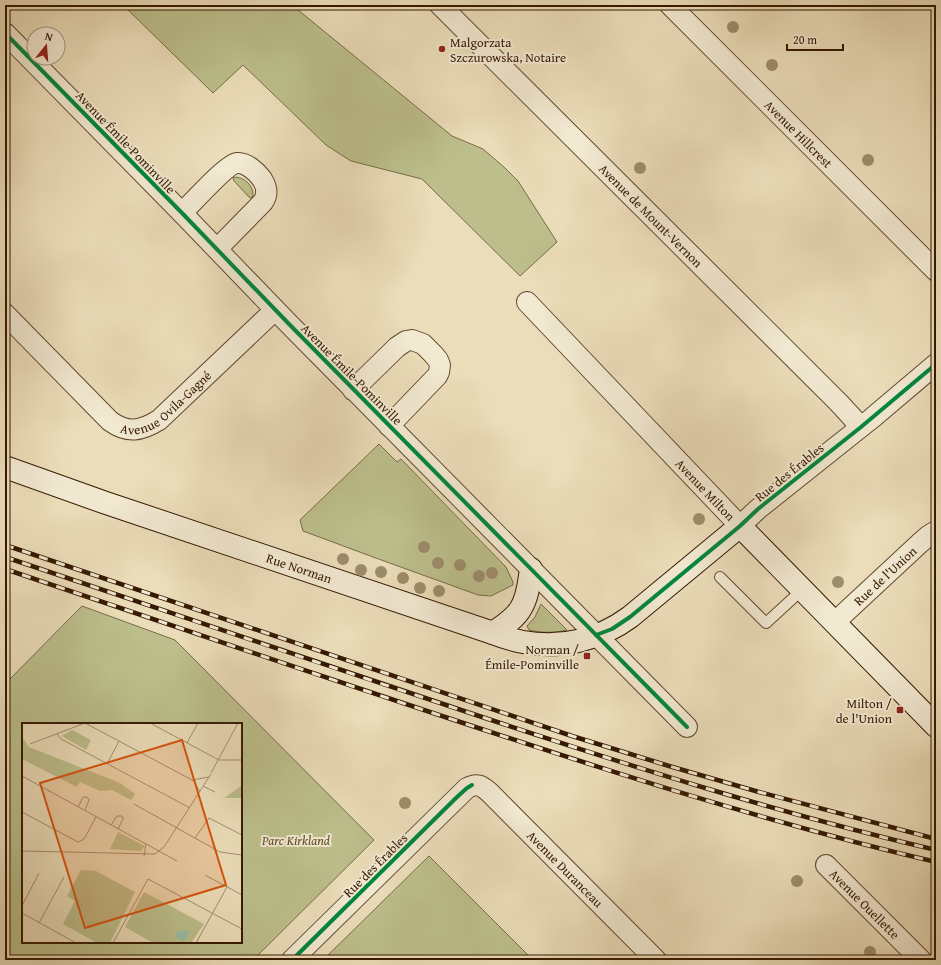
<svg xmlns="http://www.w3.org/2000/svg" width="941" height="965" font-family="'Gentium Book Plus',serif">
	<rect width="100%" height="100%" fill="#ebddb9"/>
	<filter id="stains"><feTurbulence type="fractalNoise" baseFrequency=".005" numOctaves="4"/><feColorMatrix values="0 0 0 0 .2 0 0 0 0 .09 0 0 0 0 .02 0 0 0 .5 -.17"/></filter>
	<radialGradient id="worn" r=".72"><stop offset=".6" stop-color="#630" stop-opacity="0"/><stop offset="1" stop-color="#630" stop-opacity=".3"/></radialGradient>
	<g fill="#bcbf8c" stroke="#786c46" fill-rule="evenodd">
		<path d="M123,5h169l160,131 31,13 22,19 13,13 39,61 -37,34 -98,-97 -71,-18 -25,-16 -83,-80 -30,28z"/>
		<path d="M234,177c11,0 20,9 19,20l-2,1 -2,-1 -15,-16 -1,-3z"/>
		<path d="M379,444l18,18 4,-3 105,108 7,15v3l-22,11 -13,-1 -105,-38 -70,-26 -3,-11z"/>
		<path d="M541,604l26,26c-11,3 -27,3 -38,0l-2,-4 8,-9z"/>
		<path d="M82,606l93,34 199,200 -121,120h-248v-276zM23,724h218v218h-218z"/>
		<path d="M429,856l104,104h-210z"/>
	</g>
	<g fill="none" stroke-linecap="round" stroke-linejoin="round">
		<defs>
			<path id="lane" d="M720,577l46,46 37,-34"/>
			<g id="street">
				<path id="s1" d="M440,5l399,398 22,24"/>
				<path id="s2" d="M670,5l266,266"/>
				<path d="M5,33l177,180 106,110 399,404"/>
				<path d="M182,213c9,-9 45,-49 55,-50 9,-1 20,9 25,16 5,8 6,16 1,23l-46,47"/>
				<path id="s3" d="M527,302l213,224 18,-17 113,-90 65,-55"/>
				<path id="s4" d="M5,314l105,107c18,13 31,10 49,-1l116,-110"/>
				<path d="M353,390l44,-43 9,-6 6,-1 11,4 10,10 5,6 2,5 -1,7 -2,4 -48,50"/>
				<path id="s5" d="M835,622l85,-79 8,-7 8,-5"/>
				<path id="s6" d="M826,865l95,95"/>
				<path id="s7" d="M292,960l175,-172c10,-5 14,-3 22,4l167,168"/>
			</g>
			<g id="secondary">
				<path id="s8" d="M5,467l101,36 387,130c10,4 20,7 30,9 38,7 76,-2 107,-25l110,-91 196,200"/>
				<path d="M493,633c10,-7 22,-14 28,-25 7,-11 8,-26 10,-39"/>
			</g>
		</defs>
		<use href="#lane" stroke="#624a2e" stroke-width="12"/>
		<use href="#street" stroke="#624a2e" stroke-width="22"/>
		<use href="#secondary" stroke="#351900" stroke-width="24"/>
		<use href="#lane" stroke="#f2e9d2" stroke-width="10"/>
		<use href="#street" stroke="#f2e9d2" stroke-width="20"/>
		<use href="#secondary" stroke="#f2e9d2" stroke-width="22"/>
		<defs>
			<g id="rail">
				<path d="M5,545l567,191 97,30 90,26 177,47"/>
				<path d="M5,557c158,53 316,107 474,159 151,50 302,98 457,134"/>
				<path d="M5,569c146,49 291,99 437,147 163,54 327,107 494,146"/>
			</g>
		</defs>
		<use href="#rail" stroke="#351900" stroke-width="4.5"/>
		<use href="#rail" stroke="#f2e9d2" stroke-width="3" stroke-dasharray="9" stroke-linecap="butt"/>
		<defs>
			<g id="cycleway">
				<path d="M5,33l177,180 106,110 399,404"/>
				<path d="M596,635l16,-6 18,-12 110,-91 18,-17 103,-82 75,-63"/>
				<path d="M292,960l165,-163 10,-9 5,-3"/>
			</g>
		</defs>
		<use href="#cycleway" stroke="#f2e9d2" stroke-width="6"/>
		<use href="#cycleway" stroke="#00873e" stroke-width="4"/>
	</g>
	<g fill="#9d8d6a">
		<circle cx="733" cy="27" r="6"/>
		<circle cx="772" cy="65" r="6"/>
		<circle cx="868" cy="160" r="6"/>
		<circle cx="640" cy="168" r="6"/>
		<circle cx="699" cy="519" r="6"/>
		<circle cx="424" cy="547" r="6"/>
		<circle cx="343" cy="559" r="6"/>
		<circle cx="438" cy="563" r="6"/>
		<circle cx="460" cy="565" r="6"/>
		<circle cx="361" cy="570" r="6"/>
		<circle cx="381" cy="572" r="6"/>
		<circle cx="492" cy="573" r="6"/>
		<circle cx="479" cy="576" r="6"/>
		<circle cx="403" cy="578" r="6"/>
		<circle cx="838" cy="582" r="6"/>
		<circle cx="420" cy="588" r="6"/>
		<circle cx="439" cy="591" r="6"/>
		<circle cx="405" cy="803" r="6"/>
		<circle cx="797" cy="881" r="6"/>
		<circle cx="870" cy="952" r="6"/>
	</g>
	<g fill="#8f2418" stroke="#f2e9d2" stroke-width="1.5">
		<circle cx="442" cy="49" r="4"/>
		<rect x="583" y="652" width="8" height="8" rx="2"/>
		<rect x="896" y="706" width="8" height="8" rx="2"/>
	</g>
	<g text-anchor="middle" stroke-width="4" stroke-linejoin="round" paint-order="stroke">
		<g font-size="13" fill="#351900" stroke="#f2e9d2" text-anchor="end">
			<text x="450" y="47" text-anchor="start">Malgorzata<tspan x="450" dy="15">Szczurowska, Notaire</tspan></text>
			<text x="579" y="654">Norman /<tspan x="579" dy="15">Émile-Pominville</tspan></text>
			<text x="892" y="708">Milton /<tspan x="892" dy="15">de l'Union</tspan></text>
		</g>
		<g font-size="13" fill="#351900" stroke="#f2e9d2">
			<text dy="5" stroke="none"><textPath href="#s2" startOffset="182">Avenue Hillcrest</textPath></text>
			<text transform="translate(126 142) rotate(46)" y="5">Avenue Émile-Pominville</text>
			<text dy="5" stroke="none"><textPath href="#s1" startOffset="298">Avenue de Mount-Vernon</textPath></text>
			<text transform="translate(352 374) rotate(45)" y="5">Avenue Émile-Pominville</text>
			<text dy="5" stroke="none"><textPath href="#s4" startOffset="217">Avenue Ovila-Gagné</textPath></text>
			<text transform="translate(789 472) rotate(-39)" y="5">Rue des Érables</text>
			<text dy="5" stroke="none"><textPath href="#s3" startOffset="259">Avenue Milton</textPath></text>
			<text dy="5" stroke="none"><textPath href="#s8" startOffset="311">Rue Norman</textPath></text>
			<text dy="5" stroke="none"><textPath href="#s5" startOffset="68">Rue de l'Union</textPath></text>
			<text transform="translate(375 865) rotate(-45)" y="5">Rue des Érables</text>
			<text dy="5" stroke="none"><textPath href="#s7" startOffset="378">Avenue Duranceau</textPath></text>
			<text dy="5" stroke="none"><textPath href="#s6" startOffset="55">Avenue Ouellette</textPath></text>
		</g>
		<g font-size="13" font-style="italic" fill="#5e4b2a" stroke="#f2e9d2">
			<text x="296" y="845">Parc Kirkland</text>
		</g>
	</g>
	<g transform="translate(22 723)">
		<rect width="220" height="220" fill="#ebddb9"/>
		<path d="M50,7l19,10 -5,10 -24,-14zM0,14l7,10 91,36 15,11 -4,6 -19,-10 -12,1 -20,-9 -3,5 -55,-28zM220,62v13h-18l17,-12zM96,109l25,13 2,2 -5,4 -30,-2zM59,147l15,1 39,21 -25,51h-13l-34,-19 12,-23 -8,-5zM122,169l60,32 -13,19h-38l-28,-16z" fill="#bcbf8c"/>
		<path d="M162,206l6,3 -6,10 -9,-6 3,-5 3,2z" fill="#99bdaa"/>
		<path fill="none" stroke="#a28f6f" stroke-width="1" d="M128,0l69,37h23M35,11l4,5 129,69M165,20l11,-20M8,21l55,-21 109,58 6,11M85,41l12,-23M189,50l27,-50M0,53l155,85M170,57l17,-3M181,63l12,6M112,81l86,48 22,3M56,84l5,-10h4l2,3 -4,10M0,89l56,30 6,-3 12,-22M89,102l6,-9h5l1,3 -5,10M173,115l14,-20 33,17M0,128l133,3 9,-7 47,-73M122,133l2,-12M183,152l37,20M0,183l17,-33M0,190l54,30M17,200l25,-46M91,220l35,-64 94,50M174,220l31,-56"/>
		<path fill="#d6530b" fill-opacity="0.15" stroke="#d6530b" stroke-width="2" d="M160,17l44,145 -141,43 -45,-145z"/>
		<rect width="220" height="220" fill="none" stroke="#351900" stroke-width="2"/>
	</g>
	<rect width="941" height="965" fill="none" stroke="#ebddb9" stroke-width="20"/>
	<rect x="6" y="6" width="929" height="953" fill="none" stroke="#351900" stroke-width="2"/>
	<rect x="10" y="10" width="921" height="945" fill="none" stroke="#351900"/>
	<g transform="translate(46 46) rotate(17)"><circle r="19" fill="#f2e9d2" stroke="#a6967e"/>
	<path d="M0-3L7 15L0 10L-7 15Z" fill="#8f2418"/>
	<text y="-6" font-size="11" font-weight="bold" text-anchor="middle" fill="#351900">N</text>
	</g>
	<path d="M787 44v6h56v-6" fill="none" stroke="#351900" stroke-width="2"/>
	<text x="793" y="44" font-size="12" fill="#351900" stroke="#f2e9d2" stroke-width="3" paint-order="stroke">20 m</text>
	<rect width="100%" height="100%" filter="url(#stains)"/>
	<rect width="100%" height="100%" fill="url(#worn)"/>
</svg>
